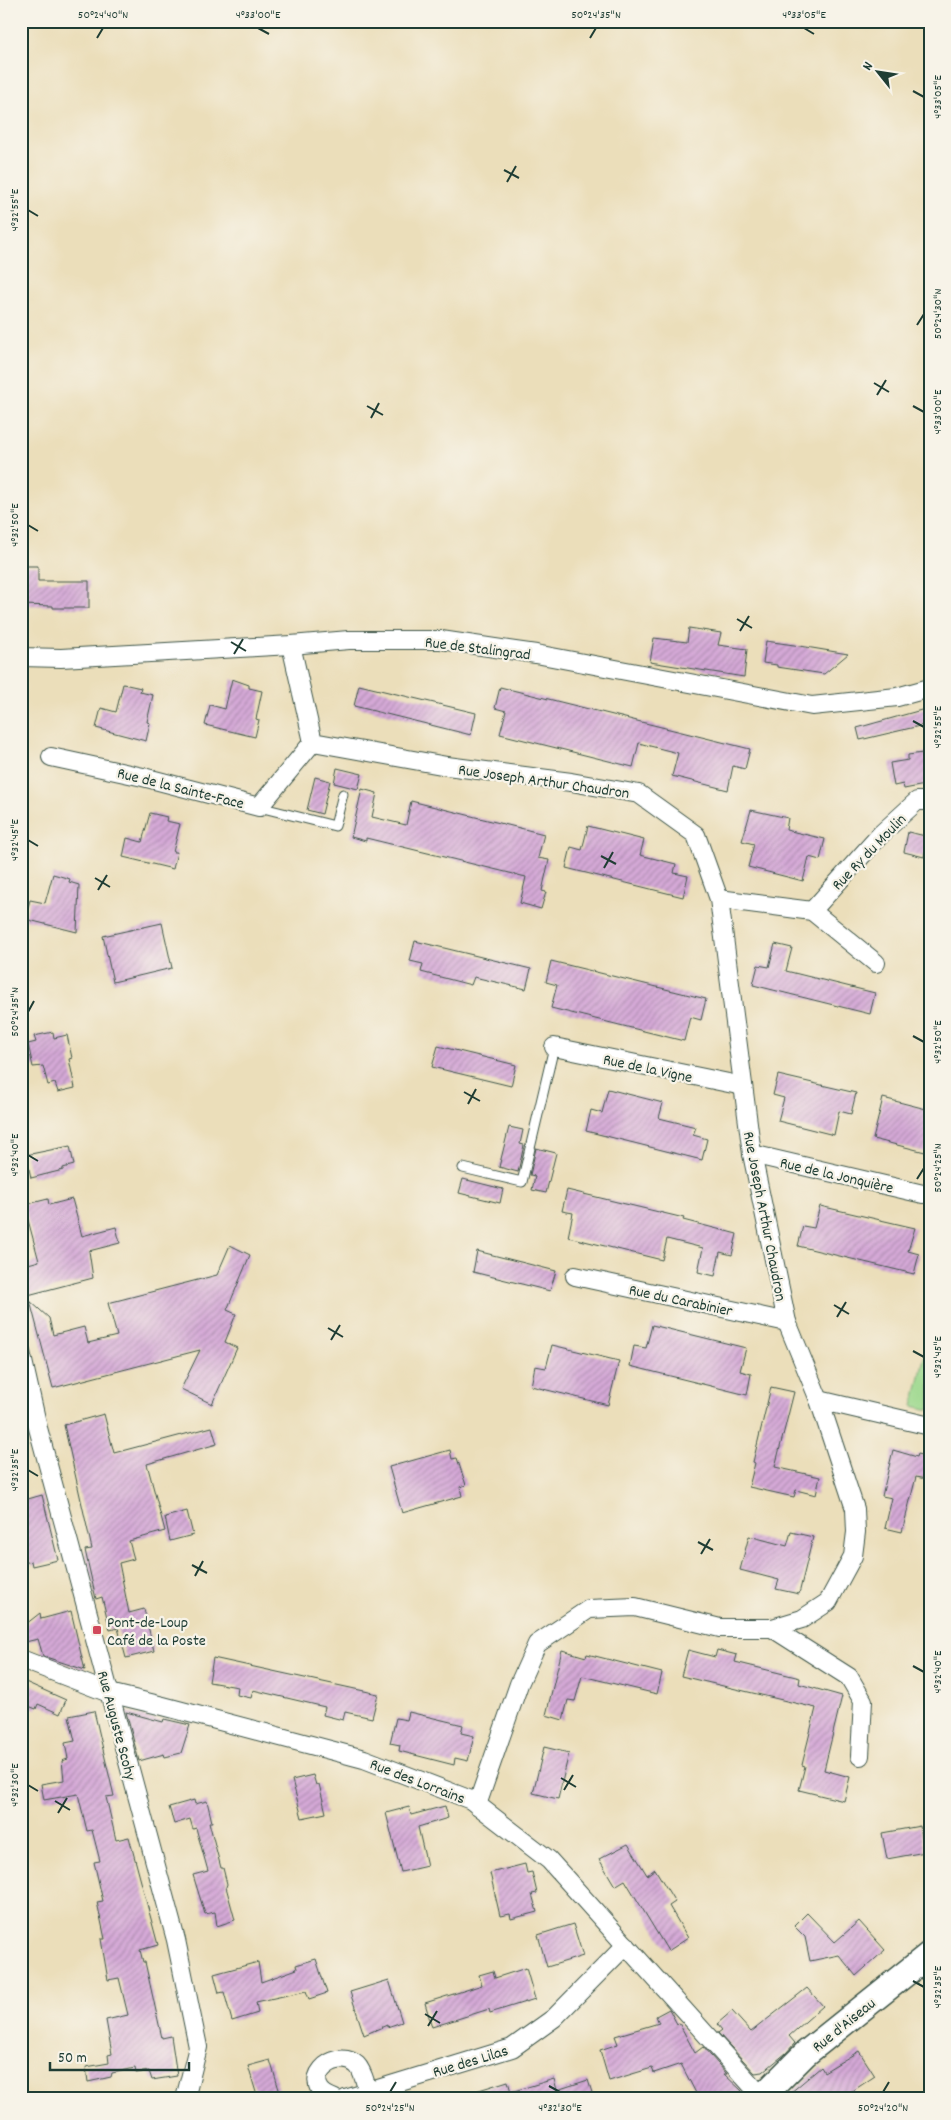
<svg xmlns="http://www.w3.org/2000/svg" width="951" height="2120" font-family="Dekko,sans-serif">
	<defs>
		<pattern id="building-hatch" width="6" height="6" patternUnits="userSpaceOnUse" patternTransform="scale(1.25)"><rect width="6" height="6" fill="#d5a9d7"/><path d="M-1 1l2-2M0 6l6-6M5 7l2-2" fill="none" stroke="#ac8baf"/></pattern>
	</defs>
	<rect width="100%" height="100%" fill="#f7f3e8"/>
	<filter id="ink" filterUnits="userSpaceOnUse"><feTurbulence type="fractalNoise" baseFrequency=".02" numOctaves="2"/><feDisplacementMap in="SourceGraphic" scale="10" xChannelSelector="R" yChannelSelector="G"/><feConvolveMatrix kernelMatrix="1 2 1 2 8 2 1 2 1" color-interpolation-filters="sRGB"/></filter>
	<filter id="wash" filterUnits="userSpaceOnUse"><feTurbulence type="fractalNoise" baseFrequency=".0096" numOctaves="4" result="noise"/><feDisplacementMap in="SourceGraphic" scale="20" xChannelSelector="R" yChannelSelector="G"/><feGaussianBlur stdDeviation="1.12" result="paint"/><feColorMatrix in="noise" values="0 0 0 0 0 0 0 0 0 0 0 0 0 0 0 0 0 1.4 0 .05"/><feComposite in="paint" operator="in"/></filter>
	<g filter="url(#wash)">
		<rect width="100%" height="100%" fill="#ebdeba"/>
		<path fill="#9cd88c" stroke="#5e8a60" d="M929,1337h1v73l-17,-4z"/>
		<g id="blocks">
			<g fill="url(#building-hatch)">
				<path d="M21,566h17v15h51v27h-36v-2l-32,-1z"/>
				<path d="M689,628l32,5 -3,12 29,4 -3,28 -94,-15 4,-24 33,4z"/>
				<path d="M766,641l28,4 54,9 -24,20 -47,-7v-2l-14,-2z"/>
				<path d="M232,679l17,6v3l13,3 -6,28 3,1 -4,17 -50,-12 5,-20 15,4z"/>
				<path d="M123,684l18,4 -1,4 13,3 -6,27 3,1 -4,18 -50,-13 5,-20 15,4z"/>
				<path d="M359,685l117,28 -5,22 -117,-29z"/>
				<path d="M500,687l250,62 -5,20 -12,-3 -5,24 -56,-14 6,-23 -28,-7 -11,-3 -6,24 -133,-33 6,-23 -11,-3z"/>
				<path d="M925,709l3,15 -68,16 -3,-12z"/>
				<path d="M930,752v32l-26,5 -1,-5 -9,2 -4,-23 18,-3v-5z"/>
				<path d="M337,768l25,6 -4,15 -24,-6z"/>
				<path d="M315,777l15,4 -8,33 -15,-4z"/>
				<path d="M362,789l15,4 -5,24 34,8 5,-24 133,33 -6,24 11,2 -7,31 4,1 -5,17 -21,-6 6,-26 -160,-39v3l-15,-4z"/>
				<path d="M751,810l37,8 -2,12 39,9 -5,21 -11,-3 -6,24 -55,-14 6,-23 -12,-3z"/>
				<path d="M150,813l17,4 -1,4 14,3 -7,28h4l-4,17 -50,-12 4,-19 15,4z"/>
				<path d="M588,826l56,14 -4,15 36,9 -2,9 14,3 -5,21 -117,-29 5,-21 11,3z"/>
				<path d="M908,832l22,5v16l-5,-1 -1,5 -20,-5z"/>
				<path d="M53,874l17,5 -1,3 10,3 -2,47 -52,-13 5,-19 15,3z"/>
				<path d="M162,923l10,45 -59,14 -10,-46z"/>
				<path d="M415,941l116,28 -5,20 -52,-12 -3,8 -50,-13 2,-8 -13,-3z"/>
				<path d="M775,944l17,4 -6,23 89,22 -5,21 -117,-29 5,-20 11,2z"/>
				<path d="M551,961l155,38 -5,21 -11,-3 -6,24 -133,-33 6,-23 -11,-3z"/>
				<path d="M53,1032l1,6 13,-3 5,23 -3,1 6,29 -17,4 -3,-9 -7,2 -5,-19 -10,1 -5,-23 8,-2 -2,-6z"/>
				<path d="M438,1046l78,19 -5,21 -79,-19z"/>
				<path d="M778,1075l78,18 -5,21 -12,-3 -5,24 -56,-14 6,-23 -11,-3z"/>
				<path d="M608,1089l55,14 -4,15 37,9 -3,8 14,4 -5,21 -116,-29 5,-21 11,3z"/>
				<path d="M883,1098l47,12v20l-5,22 -52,-13z"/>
				<path d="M509,1127l14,3 -3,14 4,1 -6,27 -19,-5z"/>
				<path d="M70,1146l4,19 -11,3v2l-32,8 -5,-23z"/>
				<path d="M536,1148l20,5 -10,40 -14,-3 3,-14 -5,-1z"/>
				<path d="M463,1179l40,10 -3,14 -41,-10z"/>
				<path d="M567,1190l117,28 -1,2 54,14 -5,21 -12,-3 -5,24 -17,-4 5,-24 -36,-9 -5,21 -94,-23 5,-24 -11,-2z"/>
				<path d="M48,1199l1,6 23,-6 10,37 34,-9 4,16 -31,8 4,27 -65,17 -7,-29 18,-5 -15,-56z"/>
				<path d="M820,1206l95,22 -7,23 11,3 -5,20 -116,-28 5,-20 11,2z"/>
				<path d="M230,1245l20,10 -23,55 9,4 -11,28 12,6 -25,56 -31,-15 19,-39 -147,38 -23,-87 19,17 4,17 31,-8 4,16 29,-7 -9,-33 109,-28z"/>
				<path d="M477,1251l79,20 -6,20 -77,-19z"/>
				<path d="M652,1325l94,23 -6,23 11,3 -4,21 -117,-29 4,-20 12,2z"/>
				<path d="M552,1345l67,16 -11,44 -77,-19 4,-20 11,2z"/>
				<path d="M771,1387l23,5 -19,75 45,10 -4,18 -20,-5 -2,7 -45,-10 6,-24 -2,-1z"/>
				<path d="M104,1414l10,39 98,-26 5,17 -70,20 18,67 -36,10 5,18 -15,4 10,50 15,-4 10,42 -28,7 -8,-30 -8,2 -8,-33 -6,2 -11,-49 7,-1 -28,-124z"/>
				<path d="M450,1450l2,9 5,-1 9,27 -6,2 2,9 -60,17 -13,-46z"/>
				<path d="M893,1450l24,7 1,-3 12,3v23l-14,-3 -14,55 -17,-4 7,-30 -10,-2z"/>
				<path d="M42,1495l16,65 -26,6 -1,-5 -10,3v-63z"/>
				<path d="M187,1511l6,24 -23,6 -5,-24z"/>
				<path d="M791,1532l22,5 -14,57 -23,-5 3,-9 -39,-10 9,-34 38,10z"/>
				<path d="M71,1611l10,43 4,16 -42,-14 -5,-17 -17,4v-15l19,-15 1,6z"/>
				<path d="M562,1650l24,7 1,-3 75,19 -5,21 -75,-18 -7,25 -7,-1 -5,20 -17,-5z"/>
				<path d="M688,1650l27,7 2,-7 20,5 -2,7 65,16 -1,6 43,12 -18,74 26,7 -6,24 -45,-11 6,-24 -3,-1 14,-57 -135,-32z"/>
				<path d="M213,1658l165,36 -6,24 -27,-6 -2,8 -20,-5 2,-8 -72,-17 -2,8 -14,-3 1,-8 -29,-5z"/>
				<path d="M21,1680l45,20 -6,14 -22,-10 -2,5 -15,-6z"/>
				<path d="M94,1711l20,85 -8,1 10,43 13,-3 29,108 -18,5 3,12h2l17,76 9,-2 6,40 -25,4 -3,-9 -13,2 -1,-5 -23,5 -1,4 -23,5 -2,-15 23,-4 -1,-8 4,-1 -6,-34 22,-5 -9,-37 -11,2 -7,-41h4l-8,-37 6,-1 -9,-39 6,-1 -8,-31 -5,1 -9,-37 -34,6 -3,-16 23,-4 -2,-19 6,-2 -3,-16 10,-2 -6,-25z"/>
				<path d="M126,1712l37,10 1,-3 26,6 -9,28 -16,4 -1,-3 -25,7z"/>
				<path d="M409,1712l54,13 -2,8 13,3 -6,25 -13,-3 -1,7 -55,-14 1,-6 -10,-2 6,-25 11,2z"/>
				<path d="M544,1747l25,6 -11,46 -25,-6z"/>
				<path d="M313,1775l3,10 3,-1 7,29 -24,5 -10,-38z"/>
				<path d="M194,1800l1,4 12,-3 5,21h-3l12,46h2l4,16 -1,3 9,33 -18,6 -2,-14 -10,2 -12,-39 15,-4 -12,-43 -3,1 -3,-10 -16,5 -5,-17z"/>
				<path d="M445,1806l3,12 -30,9 9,39 -26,6 -15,-59 23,-6 2,8z"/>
				<path d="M920,1826l5,26 -38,7 -5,-26z"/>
				<path d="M628,1844l19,31 8,-6 20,33 -6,4 19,32 -20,13 -43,-71 -10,6 -16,-27z"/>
				<path d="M525,1864l2,9 5,-1 5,21 -5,1 5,18 -26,7 -1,-5 -10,2 -10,-43z"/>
				<path d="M807,1913l28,29 24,-21 26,29 -29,26 -17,-21 -29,6 -5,-24 -11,-11z"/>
				<path d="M573,1924l10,32 -36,11 -9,-32z"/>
				<path d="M316,1959l11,34 -18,6 -3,-8 -50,11 2,11 -26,8 -8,-29 -5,1 -5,-19 44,-12 3,20 36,-13 -1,-4z"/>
				<path d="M526,1968l9,31 -45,14 -1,-4 -57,18 -7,-24 57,-18 -3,-10 14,-4 2,7z"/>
				<path d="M389,1980l13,42 -15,5v-2l-23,10 -14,-43z"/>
				<path d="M807,1988l16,18 -34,30 6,7 -9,10 -23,19 -8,1 -37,-40 4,-3 -5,-6 15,-13 19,21z"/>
				<path d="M669,2009l8,15 2,-1 16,30 8,-6 24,27h-3l18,17 -7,8h-36l-18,-35 -27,9 -2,-5 -43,13 -9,-31 18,-6 -3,-8 44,-13 -3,-7z"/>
				<path d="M859,2051l16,25 -21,14 -15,9h-56l38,-32 3,5z"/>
				<path d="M270,2060l11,36 -9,3h-14l-10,-33z"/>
				<path d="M554,2079l3,11 31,-10 6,19h-131v-4l45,-14 3,11z"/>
			</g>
		</g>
	</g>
	<g filter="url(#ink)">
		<use href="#blocks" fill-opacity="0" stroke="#3e5548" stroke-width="1"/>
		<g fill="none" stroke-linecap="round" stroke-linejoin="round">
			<defs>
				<g id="lane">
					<path d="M259,807l76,19 8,-32"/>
					<path d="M463,1168l59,14 32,-135"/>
				</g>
				<g id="street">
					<path d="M291,645l22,97 134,24 124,16 68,12 57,41 23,64 33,255 35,168 32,78 36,109 1,23 -3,24 -25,46 -26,17 -30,9h-52l-85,-21 -46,2 -52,35 -18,40 -42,121"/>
					<path d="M21,657l40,1 230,-13 58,-5h92l95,14 276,52 85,-9 33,-9"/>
					<path d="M51,757l92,20 116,30 54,-65"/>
					<path d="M719,899l93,12 64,52"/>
					<path d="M812,911l69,-77 36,-33h13"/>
					<path d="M554,1047l189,39"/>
					<path d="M752,1154l171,40"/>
					<path d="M575,1276l212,46"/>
					<path d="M21,1352l17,76 138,512 22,107 -13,52"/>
					<path d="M819,1400l111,26"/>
					<path d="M772,1628l77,49 14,24 -3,55"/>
					<path d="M21,1659l88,34 54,13 201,53 107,41 78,60 215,239"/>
					<path d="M335,2099c-41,-14 -1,-54 22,-34 6,6 8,18 11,26"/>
					<path d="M345,2099l167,-51 42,-30 72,-73"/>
				</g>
				<path id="secondary" d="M760,2099l45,-45 125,-100"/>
			</defs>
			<use href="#lane" stroke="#3e5548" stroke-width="11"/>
			<use href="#street" stroke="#3e5548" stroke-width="20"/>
			<use href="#secondary" stroke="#3e5548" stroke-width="28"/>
			<use href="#lane" stroke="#fff" stroke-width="9"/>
			<use href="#street" stroke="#fff" stroke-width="18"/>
			<use href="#secondary" stroke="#fff" stroke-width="25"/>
		</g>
	</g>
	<path fill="none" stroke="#1f3d34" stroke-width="2" d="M258,28l11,6M804,28l10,6M97,38l6,-10M590,38l6,-10M913,91l11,6M504,170l15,8M507,182l9,-16M28,210l10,6M917,325l7,-11M874,383l15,9M877,395l9,-15M367,406l16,9M913,406l11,6M371,418l8,-15M28,525l10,6M737,619l15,9M740,631l9,-15M231,642l15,9M234,654l9,-15M913,721l11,6M28,840l10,6M601,856l15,8M604,868l9,-16M95,878l15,9M98,890l9,-15M28,1012l6,-11M913,1036l11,6M464,1092l16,9M468,1104l8,-15M28,1155l10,6M917,1179l7,-11M834,1305l15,9M837,1317l9,-15M328,1328l15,9M331,1340l9,-15M913,1351l11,6M28,1470l10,6M698,1542l15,8M701,1554l9,-15M192,1565l15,8M195,1576l8,-15M913,1666l11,6M561,1778l15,9M28,1785l10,6M564,1790l9,-15M55,1801l15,9M58,1813l9,-15M913,1981l11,6M425,2014l15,9M428,2026l9,-15M549,2086l11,6M390,2092l6,-10M883,2092l6,-10"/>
	<rect fill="#d1495b" stroke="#f7f3e8" stroke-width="2" x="92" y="1625" width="10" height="10" rx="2.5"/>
	<g text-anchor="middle" stroke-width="4.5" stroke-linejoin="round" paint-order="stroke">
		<g font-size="16" fill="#1f3d34" stroke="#f7f3e8">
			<text transform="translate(478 647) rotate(7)" y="6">Rue de Stalingrad</text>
			<text transform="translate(544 780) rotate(8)" y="6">Rue Joseph Arthur Chaudron</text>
			<text transform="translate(181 787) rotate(14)" y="6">Rue de la Sainte-Face</text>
			<text transform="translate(868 851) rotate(-46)" y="6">Rue Ry du Moulin</text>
			<text transform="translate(648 1067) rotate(12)" y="6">Rue de la Vigne</text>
			<text transform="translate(837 1174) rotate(13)" y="6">Rue de la Jonquière</text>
			<text transform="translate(766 1216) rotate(79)" y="6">Rue Joseph Arthur Chaudron</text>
			<text transform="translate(681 1299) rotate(12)" y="6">Rue du Carabinier</text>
			<text transform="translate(118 1725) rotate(75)" y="6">Rue Auguste Scohy</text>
			<text transform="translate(418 1780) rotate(21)" y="6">Rue des Lorrains</text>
			<text transform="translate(843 2024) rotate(-39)" y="6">Rue d'Aiseau</text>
			<text transform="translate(470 2060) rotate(-17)" y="6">Rue des Lilas</text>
		</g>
		<g font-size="16" fill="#1f3d34" stroke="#f7f3e8" text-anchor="start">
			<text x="107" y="1627">Pont-de-Loup<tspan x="107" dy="18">Café de la Poste</tspan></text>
		</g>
	</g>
	<rect width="951" height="2120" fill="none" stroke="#f7f3e8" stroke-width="55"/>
	<g transform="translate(878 72) rotate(300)" stroke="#f7f3e8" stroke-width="4" paint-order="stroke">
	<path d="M0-4L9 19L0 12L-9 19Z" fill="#1f3d34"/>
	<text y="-8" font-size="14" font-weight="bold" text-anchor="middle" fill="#1f3d34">N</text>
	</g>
	<path d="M50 2062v8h139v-8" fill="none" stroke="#1f3d34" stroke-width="2.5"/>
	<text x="58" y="2062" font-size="15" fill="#1f3d34" stroke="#f7f3e8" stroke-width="4" paint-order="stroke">50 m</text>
	<rect x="28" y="28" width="896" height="2064" fill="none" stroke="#1f3d34" stroke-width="2"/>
	<g font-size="12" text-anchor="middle" fill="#1f3d34">
		<text x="103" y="18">50°24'40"N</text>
		<text x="258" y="18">4°33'00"E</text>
		<text x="596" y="18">50°24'35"N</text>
		<text x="804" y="18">4°33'05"E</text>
		<text transform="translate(937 97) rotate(-90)" y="4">4°33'05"E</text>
		<text transform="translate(14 210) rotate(-90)" y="4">4°32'55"E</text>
		<text transform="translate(937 314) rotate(-90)" y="4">50°24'30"N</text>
		<text transform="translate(937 412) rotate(-90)" y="4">4°33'00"E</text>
		<text transform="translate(14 525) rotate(-90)" y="4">4°32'50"E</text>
		<text transform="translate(937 727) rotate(-90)" y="4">4°32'55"E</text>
		<text transform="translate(14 840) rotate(-90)" y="4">4°32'45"E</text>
		<text transform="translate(14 1012) rotate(-90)" y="4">50°24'35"N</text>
		<text transform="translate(937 1042) rotate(-90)" y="4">4°32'50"E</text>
		<text transform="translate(14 1155) rotate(-90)" y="4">4°32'40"E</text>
		<text transform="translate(937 1168) rotate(-90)" y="4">50°24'25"N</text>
		<text transform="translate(937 1357) rotate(-90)" y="4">4°32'45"E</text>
		<text transform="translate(14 1470) rotate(-90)" y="4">4°32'35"E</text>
		<text transform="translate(937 1672) rotate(-90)" y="4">4°32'40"E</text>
		<text transform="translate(14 1785) rotate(-90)" y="4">4°32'30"E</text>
		<text transform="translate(937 1987) rotate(-90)" y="4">4°32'35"E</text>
		<text x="390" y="2111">50°24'25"N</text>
		<text x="560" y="2111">4°32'30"E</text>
		<text x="883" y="2111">50°24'20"N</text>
	</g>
</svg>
